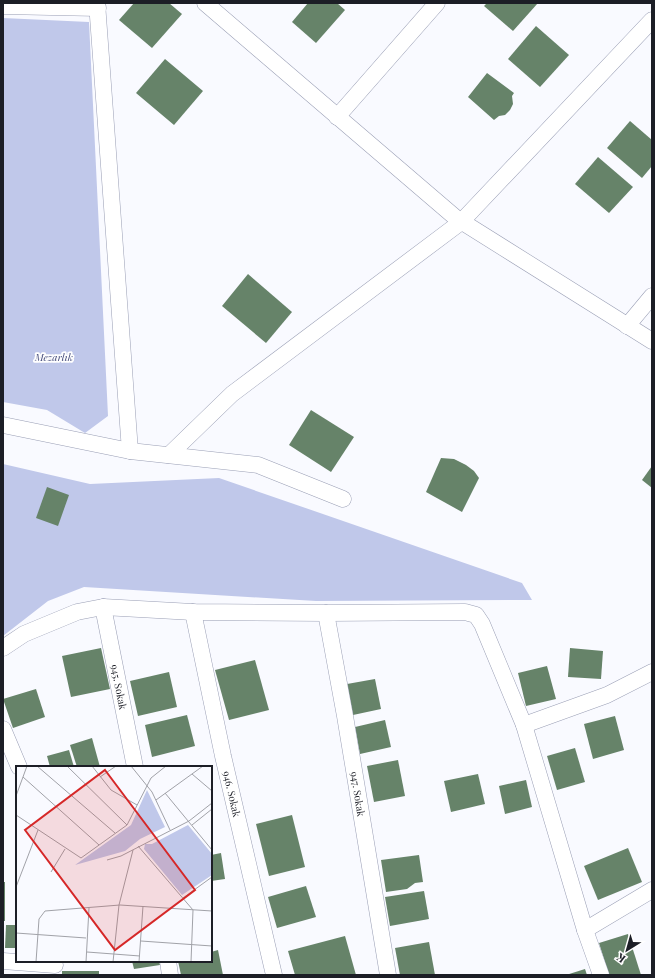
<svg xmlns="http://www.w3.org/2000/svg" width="655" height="978" font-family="'Playfair Display',serif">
	<rect width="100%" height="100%" fill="#f9faff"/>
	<g fill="#c0c8ea">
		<path d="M3,18l86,4 19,394 -23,17 -38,-23 -44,-8z"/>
		<path d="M3,464l87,20 129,-6 303,105 10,17 -216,1 -232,-14 -36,14 -45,35z"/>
	</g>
	<g fill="#668369">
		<path d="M134,3h35l13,11 -30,34 -33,-28z"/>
		<path d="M308,3h29l8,7 -29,33 -24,-21z"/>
		<path d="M487,3h51l-25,28 -29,-25z"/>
		<path d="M536,26l33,29 -29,32 -32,-28z"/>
		<path d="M165,59l38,32 -29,34 -38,-32z"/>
		<path d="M487,73l27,20 -2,3 1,8 -3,6 -5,5 -6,1 -5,4 -26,-23z"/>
		<path d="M630,121l22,19v26l-10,12 -35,-30z"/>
		<path d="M598,157l35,30 -24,26 -34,-29z"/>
		<path d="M248,274l44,38 -26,31 -44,-37z"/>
		<path d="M311,410l43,27 -23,35 -42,-27z"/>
		<path d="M441,458l13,1 12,6 8,6 5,7 -17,34 -36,-20z"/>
		<path d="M652,466v22l-10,-8z"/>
		<path d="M47,487l22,8 -11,31 -22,-8z"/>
		<path d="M101,648l9,41 -39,8 -9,-41z"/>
		<path d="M570,648l33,3 -2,28 -33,-2z"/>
		<path d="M255,660l14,50 -40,10 -14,-50z"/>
		<path d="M547,666l9,33 -30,7 -8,-33z"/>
		<path d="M169,672l8,35 -39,9 -8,-35z"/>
		<path d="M375,679l6,30 -28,6 -6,-31z"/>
		<path d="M36,689l9,28 -32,11 -10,-29z"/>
		<path d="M187,715l8,31 -43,11 -7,-32z"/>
		<path d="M615,716l9,34 -31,9 -9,-35z"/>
		<path d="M385,720l6,27 -31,7 -5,-27z"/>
		<path d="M92,738l8,29h-23l-7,-22z"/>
		<path d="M575,748l10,34 -28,8 -10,-34z"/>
		<path d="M69,750l5,17h-24l-3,-11z"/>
		<path d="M398,760l7,36 -31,6 -7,-36z"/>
		<path d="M478,774l7,30 -34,8 -7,-31z"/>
		<path d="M526,780l6,27 -27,7 -6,-28z"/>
		<path d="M292,815l13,52 -36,9 -13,-52z"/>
		<path d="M628,848l14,34 -44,18 -14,-34z"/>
		<path d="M221,853l4,26 -14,2v-26z"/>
		<path d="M419,855l4,27 -8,1 -8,6 -21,3 -5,-32z"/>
		<rect x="3" y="882" width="2" height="39"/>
		<path d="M306,886l10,31 -39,11 -9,-31z"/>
		<path d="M424,891l5,28 -39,7 -5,-29z"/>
		<path d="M6,925h11v23h-12z"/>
		<path d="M628,934l13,41h-32l-10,-32z"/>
		<path d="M345,936l11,39h-61l-7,-24z"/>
		<path d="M429,942l6,33h-35l-5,-27z"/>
		<path d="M218,950l5,25h-42l-3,-14h33v-9z"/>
		<path d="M132,961h27l1,4 -26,4z"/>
		<path d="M585,969l2,6h-21z"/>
		<rect x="62" y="971" width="37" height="4"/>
	</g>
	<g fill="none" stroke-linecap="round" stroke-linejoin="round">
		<defs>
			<g id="street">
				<path d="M97,3l33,448"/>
				<path d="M205,3l251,215 196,123"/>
				<path d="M3,6l95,2"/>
				<path d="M337,117l100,-114"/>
				<path d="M627,326l25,-30"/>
				<path d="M3,425l127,26 128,14 85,34"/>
				<path d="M169,455l63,-61 229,-172 191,-202"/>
				<path d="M103,607l32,160"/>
				<path d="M193,612l30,144 51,219"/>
				<path d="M326,613l19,103 43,259"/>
				<path d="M3,648l21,-14 53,-22 26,-5 90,5 133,1 139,-1 11,3 6,9 42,101 61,205 16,45"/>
				<path d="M524,725l83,-30 45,-23"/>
				<path d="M3,729l16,38"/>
				<path d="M585,930l67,-40"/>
				<path d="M3,961l52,4"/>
				<path d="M168,961l2,14"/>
			</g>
		</defs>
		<use href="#street" stroke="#9a9fb5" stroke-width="17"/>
		<use href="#street" stroke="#fff" stroke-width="16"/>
	</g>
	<g text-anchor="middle" stroke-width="3.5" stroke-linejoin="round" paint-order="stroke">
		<g font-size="10" font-style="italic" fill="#434a7a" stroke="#fff">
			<text x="54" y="361">Mezarlık</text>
		</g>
		<g font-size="10" fill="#1c1e26" stroke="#fff">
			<text transform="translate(119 687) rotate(79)" y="4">945. Sokak</text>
			<text transform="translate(232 794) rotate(77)" y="4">946. Sokak</text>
			<text transform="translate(358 794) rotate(81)" y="4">947. Sokak</text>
		</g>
	</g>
	<g transform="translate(16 766)">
		<rect width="196" height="196" fill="#f9faff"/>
		<path d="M131,24l18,37 -25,12 -15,12 -50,14 56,-40zM172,59l24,29v21l-30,20 -38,-46 1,-5h7z" fill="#c0c8ea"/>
		<path fill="none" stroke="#a1a2a8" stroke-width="1" d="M21,0l78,67M51,0l60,59M76,0l19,24 26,15M115,0l21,26 18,38M176,8l20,17M7,11l76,68M84,11l16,-11M149,27l47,57M0,30l11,-30M140,34l47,-34M0,49l65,43 46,-33 24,-47 15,-12M176,59l20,-16M122,80l55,64 -2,52M91,94l14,-4 68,-35 23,-18M35,106l14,-23M0,121l22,-57M167,132l29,-21M0,167l70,5M125,175l71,5M71,186l53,4M20,196l3,-43 6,-8 75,-6 92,6M70,196l3,-54M97,196l6,-57 14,-55M123,196l4,-56"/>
		<path fill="#d62828" fill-opacity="0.15" stroke="#d62828" stroke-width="2" d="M89,4l90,120 -80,60 -90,-120z"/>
		<rect width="196" height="196" fill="none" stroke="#1c1e26" stroke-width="2"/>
	</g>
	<rect width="655" height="978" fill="none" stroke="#1c1e26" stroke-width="8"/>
	<g transform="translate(627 950) rotate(217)" stroke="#ffffff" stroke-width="3" paint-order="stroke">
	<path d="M0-3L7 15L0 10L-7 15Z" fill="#1c1e26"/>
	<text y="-6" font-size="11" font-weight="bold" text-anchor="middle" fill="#1c1e26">K</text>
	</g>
</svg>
